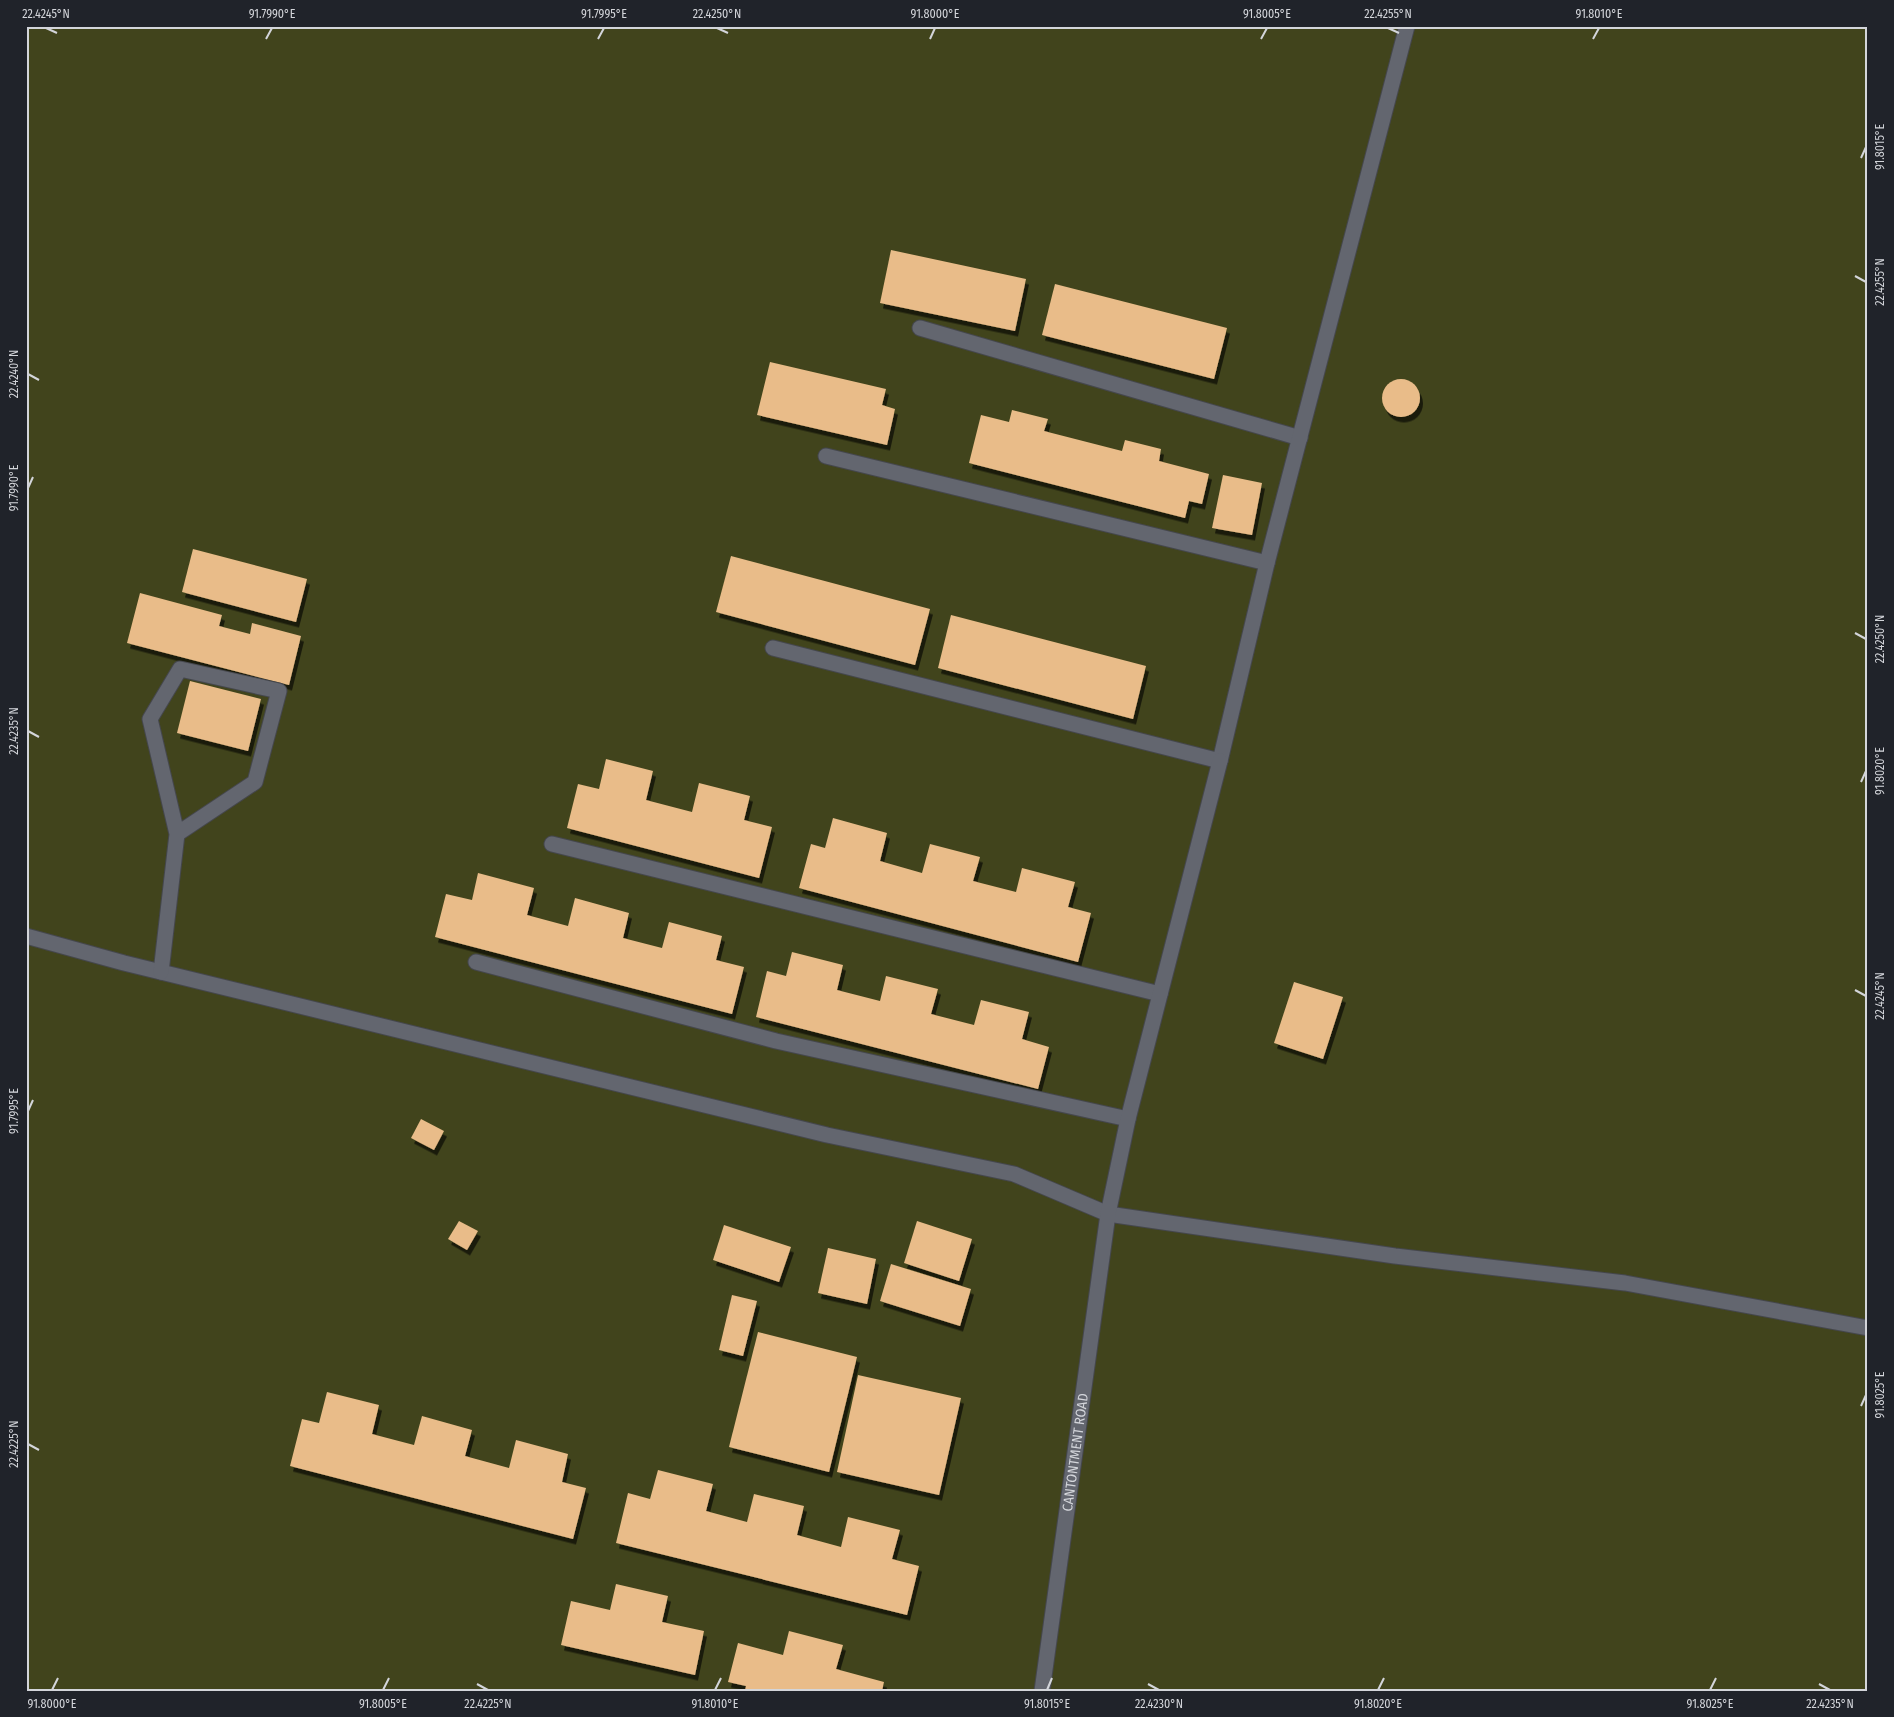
<svg xmlns="http://www.w3.org/2000/svg" width="1894" height="1717" font-family="'Fira Sans Condensed',sans-serif">
	<defs>
		<filter id="shadow"><feDropShadow dx="3" dy="5.5" stdDeviation="0" flood-color="#0009"/></filter>
	</defs>
	<rect width="100%" height="100%" fill="#2a2c34"/>
	<rect fill="#41441c" x="26" y="26" width="1842" height="1665"/>
	<g fill="#e9bc89" filter="url(#shadow)">
		<path d="M891,250l135,29 -11,52 -135,-28z"/>
		<path d="M1055,284l172,44 -13,51 -172,-44z"/>
		<path d="M770,362l116,27 -4,16 13,4 -8,36 -130,-30z"/>
		<circle cx="1401" cy="398" r="19"/>
		<path d="M1012,410l36,9 -4,12 78,20 3,-11 36,9 -2,12 50,13 -7,30 -13,-3 -4,17 -216,-55 12,-48 28,7z"/>
		<path d="M1223,475l39,8 -10,52 -40,-7z"/>
		<path d="M193,549l114,30 -11,43 -114,-30z"/>
		<path d="M731,556l199,53 -15,56 -199,-53z"/>
		<path d="M140,593l82,22 -3,11 31,8 2,-11 49,13 -12,49 -162,-42z"/>
		<path d="M951,615l195,51 -13,53 -195,-51z"/>
		<path d="M190,681l71,18 -13,52 -71,-18z"/>
		<path d="M606,759l47,12 -7,29 46,12 7,-29 51,13 -6,24 28,7 -13,51 -192,-50 11,-44 21,5z"/>
		<path d="M833,818l54,15 -7,28 42,12 8,-29 50,13 -7,24 43,11 6,-24 53,14 -7,25 23,6 -13,49 -279,-74 12,-44 14,4z"/>
		<path d="M478,873l56,15 -7,27 41,11 7,-28 54,15 -6,25 39,10 7,-26 53,14 -6,24 28,7 -12,47 -297,-77 11,-43 26,6z"/>
		<path d="M792,952l51,13 -6,25 43,11 6,-25 52,13 -7,25 43,11 7,-25 48,12 -7,27 27,8 -11,42 -282,-72 11,-46 19,5z"/>
		<path d="M1294,982l49,15 -20,62 -49,-16z"/>
		<path d="M421,1119l23,12 -10,19 -23,-12z"/>
		<path d="M459,1221l19,10 -11,19 -19,-11z"/>
		<path d="M917,1221l55,18 -13,42 -55,-18z"/>
		<path d="M724,1225l67,22 -12,35 -66,-22z"/>
		<path d="M828,1248l48,11 -9,45 -49,-11z"/>
		<path d="M891,1264l80,25 -11,37 -80,-25z"/>
		<path d="M732,1295l25,6 -14,55 -24,-6z"/>
		<path d="M758,1332l99,25 -28,115 -100,-25z"/>
		<path d="M858,1375l103,23 -22,97 -102,-23z"/>
		<path d="M327,1392l52,13 -7,29 42,11 8,-29 50,14 -7,26 44,12 7,-28 52,14 -6,28 24,6 -13,51 -283,-73 12,-47 17,4z"/>
		<path d="M658,1470l55,14 -7,27 41,11 7,-28 50,12 -7,29 44,12 7,-30 52,13 -8,29 27,7 -12,49 -291,-72 12,-50 22,6z"/>
		<path d="M616,1584l52,12 -6,26 42,9 -9,44 -134,-30 10,-44 39,9z"/>
		<path d="M789,1631l54,14 -7,24 48,13 -2,9h-137l1,-5 -18,-4 10,-39 45,12z"/>
	</g>
	<g fill="none" stroke-linecap="round" stroke-linejoin="round">
		<defs>
			<g id="minor">
				<path d="M920,328l380,110"/>
				<path d="M826,456l441,107"/>
				<path d="M773,648l447,113 47,-198 140,-537"/>
				<path d="M552,844l608,150"/>
				<path d="M26,936l98,27 703,172 187,39 94,40 287,42 230,27 243,45"/>
				<path d="M476,962l300,79 352,78"/>
				<path d="M161,972l16,-138 -27,-115 30,-50 99,22 -24,91 -78,52"/>
				<path id="s1" d="M1042,1691l66,-477 20,-95 92,-358"/>
			</g>
		</defs>
		<use href="#minor" stroke="#45474d" stroke-width="17"/>
		<use href="#minor" stroke="#63666f" stroke-width="15"/>
	</g>
	<path fill="none" stroke="#d3d5da" stroke-width="2" d="M46,28l11,5M717,28l11,5M1388,28l11,5M266,39l6,-11M598,39l6,-11M930,39l5,-11M1261,39l6,-11M1593,39l6,-11M1861,158l5,-11M1855,276l11,6M28,374l11,6M28,488l5,-11M1855,633l11,6M28,731l11,6M1861,782l5,-11M1855,990l11,6M28,1111l5,-11M1861,1406l5,-11M28,1444l11,6M477,1684l11,6M1148,1684l11,6M1819,1684l11,6M52,1690l6,-12M383,1690l6,-12M715,1690l6,-12M1047,1690l5,-12M1378,1690l6,-12M1710,1690l6,-12"/>
	<g text-anchor="middle" stroke-width="5" stroke-linejoin="round" paint-order="stroke">
		<g font-size="14" fill="#d3d5da" stroke="#20232a">
			<text dy="5" stroke="none"><textPath href="#s1" startOffset="241">CANTONTMENT ROAD</textPath></text>
		</g>
	</g>
	<rect width="1894" height="1717" fill="none" stroke="#20232a" stroke-width="55"/>
	<rect x="28" y="28" width="1838" height="1662" fill="none" stroke="#d3d5da" stroke-width="2"/>
	<g font-size="12" text-anchor="middle" fill="#d3d5da">
		<text x="46" y="18">22.4245°N</text>
		<text x="272" y="18">91.7990°E</text>
		<text x="604" y="18">91.7995°E</text>
		<text x="717" y="18">22.4250°N</text>
		<text x="935" y="18">91.8000°E</text>
		<text x="1267" y="18">91.8005°E</text>
		<text x="1388" y="18">22.4255°N</text>
		<text x="1599" y="18">91.8010°E</text>
		<text transform="translate(1880 147) rotate(-90)" y="4">91.8015°E</text>
		<text transform="translate(1880 282) rotate(-90)" y="4">22.4255°N</text>
		<text transform="translate(14 374) rotate(-90)" y="4">22.4240°N</text>
		<text transform="translate(14 488) rotate(-90)" y="4">91.7990°E</text>
		<text transform="translate(1880 639) rotate(-90)" y="4">22.4250°N</text>
		<text transform="translate(14 731) rotate(-90)" y="4">22.4235°N</text>
		<text transform="translate(1880 771) rotate(-90)" y="4">91.8020°E</text>
		<text transform="translate(1880 996) rotate(-90)" y="4">22.4245°N</text>
		<text transform="translate(14 1111) rotate(-90)" y="4">91.7995°E</text>
		<text transform="translate(1880 1395) rotate(-90)" y="4">91.8025°E</text>
		<text transform="translate(14 1444) rotate(-90)" y="4">22.4225°N</text>
		<text x="52" y="1708">91.8000°E</text>
		<text x="383" y="1708">91.8005°E</text>
		<text x="488" y="1708">22.4225°N</text>
		<text x="715" y="1708">91.8010°E</text>
		<text x="1047" y="1708">91.8015°E</text>
		<text x="1159" y="1708">22.4230°N</text>
		<text x="1378" y="1708">91.8020°E</text>
		<text x="1710" y="1708">91.8025°E</text>
		<text x="1830" y="1708">22.4235°N</text>
	</g>
</svg>
